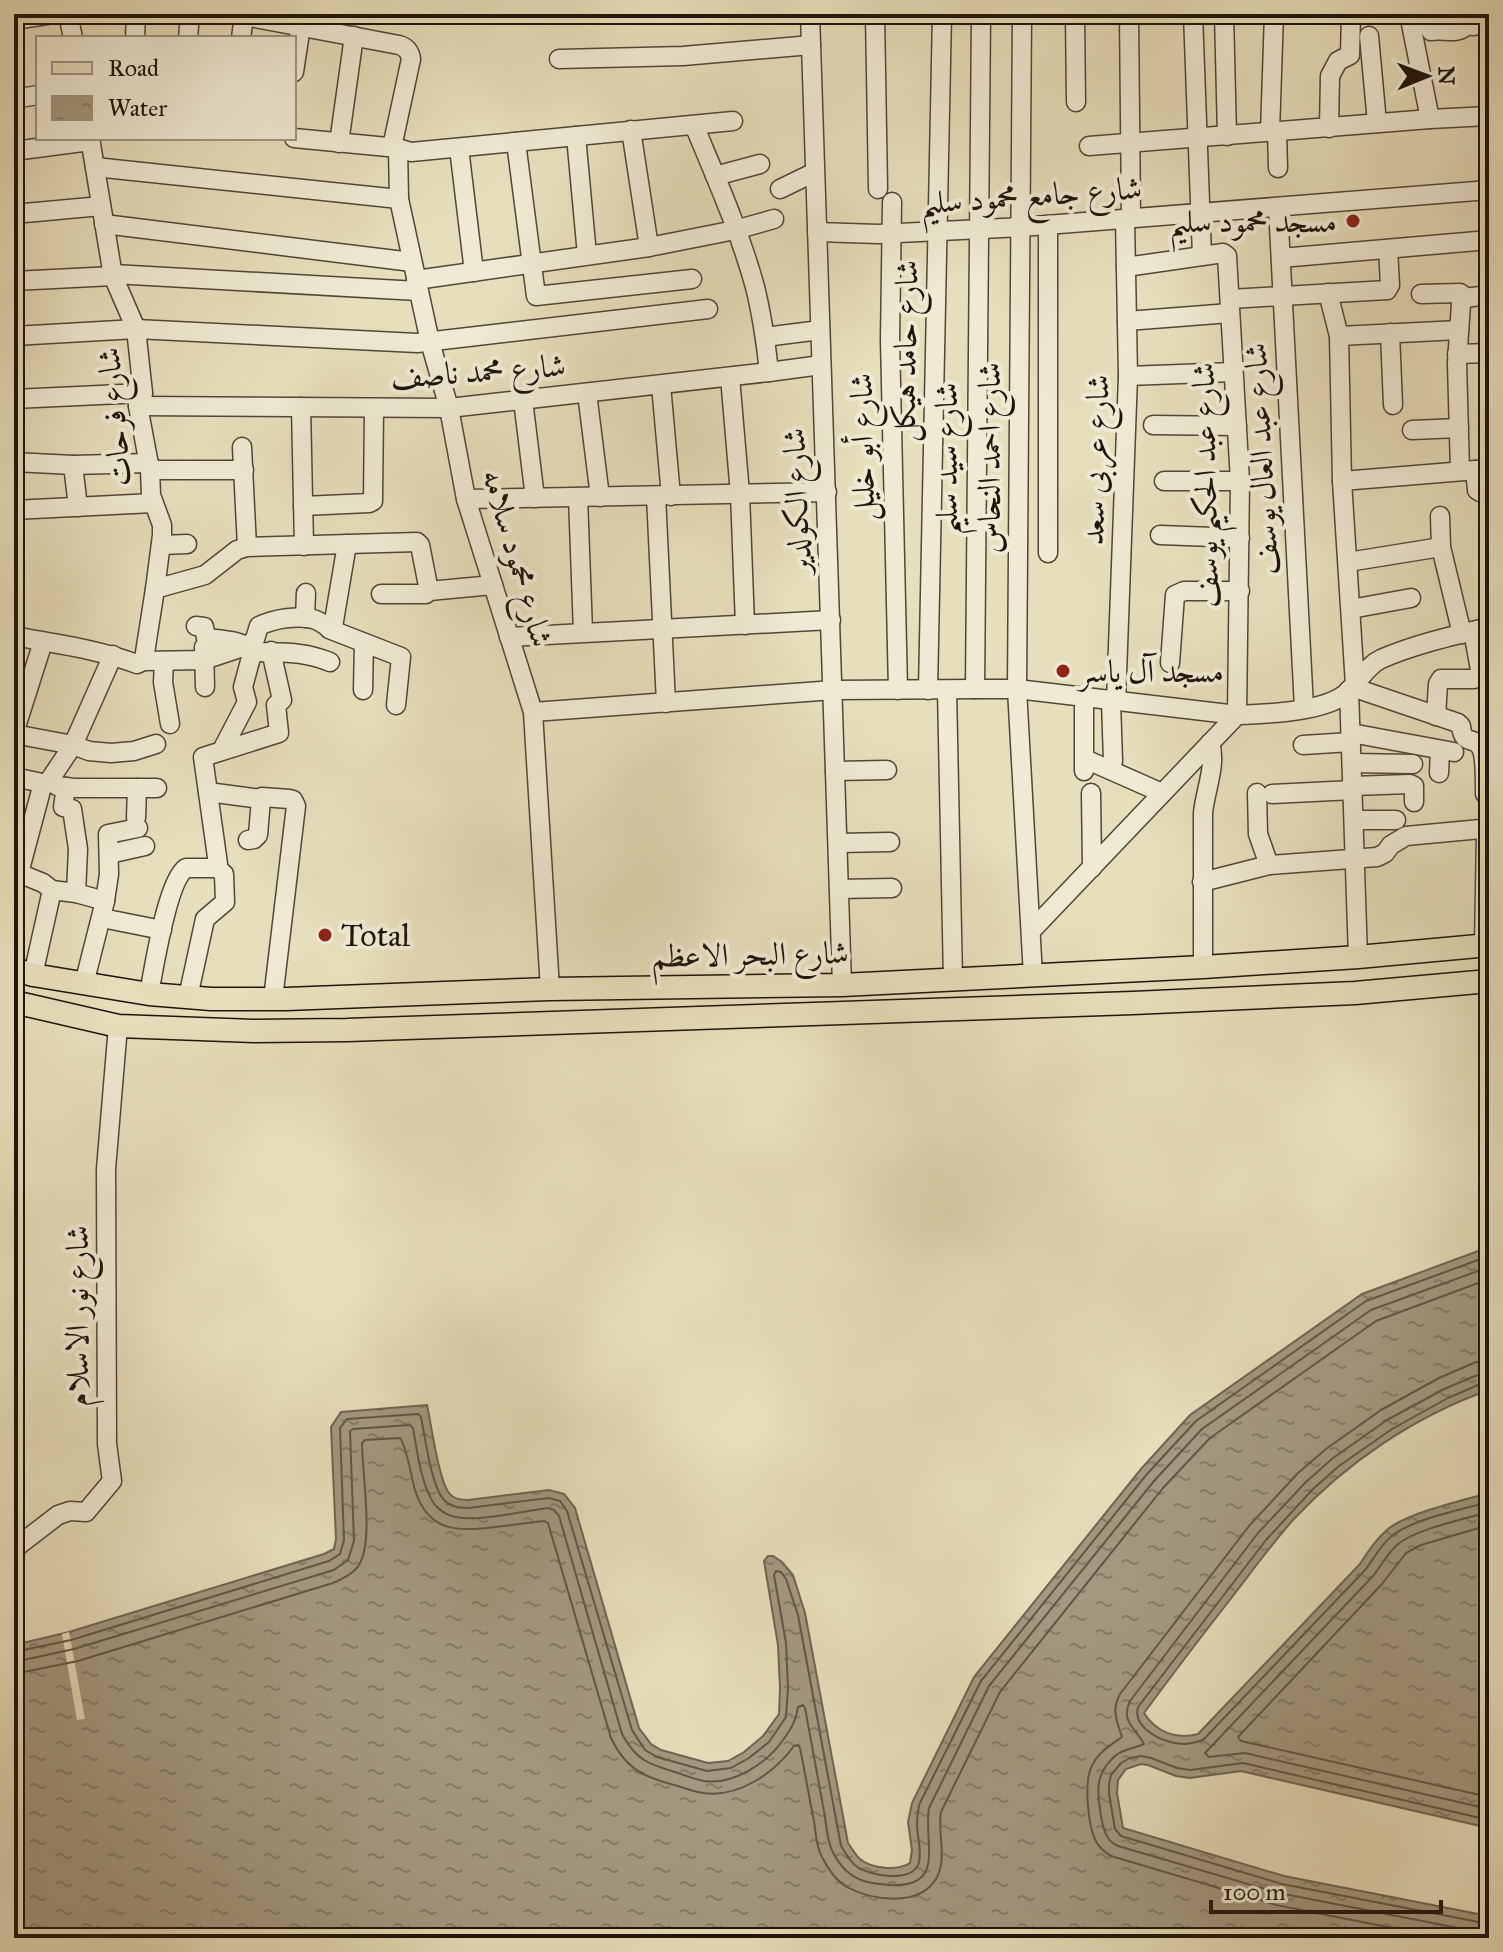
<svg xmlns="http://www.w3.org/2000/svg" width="1503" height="1952" font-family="'IM FELL Great Primer',Amiri,serif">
	<defs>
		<pattern id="water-ripples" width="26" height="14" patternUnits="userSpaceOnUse" patternTransform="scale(2)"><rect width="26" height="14" fill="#a39980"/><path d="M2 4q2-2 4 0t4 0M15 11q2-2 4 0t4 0" fill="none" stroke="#847c67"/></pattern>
	</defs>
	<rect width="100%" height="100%" fill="#e7debb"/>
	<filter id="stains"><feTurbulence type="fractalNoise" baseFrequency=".0025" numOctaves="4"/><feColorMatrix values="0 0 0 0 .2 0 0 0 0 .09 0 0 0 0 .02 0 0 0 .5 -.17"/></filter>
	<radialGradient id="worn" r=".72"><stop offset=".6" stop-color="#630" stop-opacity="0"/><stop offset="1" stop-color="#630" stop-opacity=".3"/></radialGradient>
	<path fill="url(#water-ripples)" stroke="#6e6452" stroke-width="2" d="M1489,1247v143c-74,26 -143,73 -196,130 -23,26 -43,54 -64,81 -29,37 -57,74 -85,112 12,19 32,27 54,21l162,-170c8,-13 16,-25 28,-35 20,-16 75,-29 101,-36v335l-248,-57 -51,7 -14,-2 -28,-11 -7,-1 -15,5 -8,11 -1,13 6,35 161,48 205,40v22h-1475v-293l55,-13 255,-78 10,-5 2,-10 -5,-112 10,-15 86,-7c4,18 12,78 23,89 4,5 11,6 18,6l81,-10 15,4 11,14 64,220 12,16 10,6 47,13 20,-2 16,-9 19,-16 16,-22 1,-26 -2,-43 -14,-84 4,-5h5l9,6 11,13 12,38 43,230c4,5 7,12 12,16 12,10 38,12 50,4l2,-13 -4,-28 4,-19 62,-126 167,-208 49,-54 172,-121z"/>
	<path fill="#e7debb" d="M69,1632l16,87 -8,1 -15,-86z"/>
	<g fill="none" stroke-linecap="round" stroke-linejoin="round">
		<g stroke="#615646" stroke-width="2">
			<path d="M1489,1373l-14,3 -31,13 -57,31 -54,38 -27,24 -48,51 -128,168c-10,21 6,27 14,43 -11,5 -24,5 -33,16 -6,6 -10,13 -12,22 -2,12 2,46 9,56 3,5 5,5 10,8l161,47 210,41"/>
			<path d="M1489,1383l-11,2 -30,13 -56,31 -53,37 -26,23 -47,51 -128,167c-6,22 27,37 45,37 7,0 13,-2 20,-4l163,-171c9,-12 15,-25 27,-34 21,-16 70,-26 96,-33"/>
			<path d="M1489,1512c-24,7 -74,17 -92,33 -10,9 -16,21 -24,31l-168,177 4,4 36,-4 244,56"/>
			<path d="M1489,1525l-68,20 -15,8 -24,31 -144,153 3,4 248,56"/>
			<path d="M14,1652l57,-12 258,-79 11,-7 4,-14 -4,-112 7,-9 71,-5 3,3c4,19 10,69 23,83 7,7 15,8 24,8l81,-10 11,3 7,10 65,219 13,20 12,7 50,14 24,-3 18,-10 20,-16 17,-25 2,-29 -2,-45 -12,-68 2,-4 5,1 5,7 12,36 43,231c4,6 9,16 15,20 13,10 58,18 63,-4 3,-13 -2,-25 -2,-38 0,-6 1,-13 2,-19l62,-124 166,-207 49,-53 170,-120 123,-45"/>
			<path d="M14,1662l60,-13 260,-79 14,-10 6,-19 -4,-110 3,-2 57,-4 3,3c4,22 8,58 22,77 5,6 14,11 21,12 22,5 68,-6 92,-9l6,2 5,6 63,218c14,26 26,30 53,38 9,3 19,7 29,9 30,4 63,-18 79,-41 8,-11 13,-19 15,-33l5,-2 2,3c6,33 12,65 18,98 3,13 3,29 8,42 3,8 11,20 18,25 12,10 27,11 41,12 57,3 33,-42 39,-77l60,-122 165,-205 48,-52 169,-119 118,-43"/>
			<path d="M14,1674l64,-13 255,-78c9,-4 20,-9 26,-18 15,-24 3,-92 3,-122l3,-3 35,-2c7,9 11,39 15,52 13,42 43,42 80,37 16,-2 33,-4 49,-6l4,2 63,215c13,27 28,37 56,45 12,3 24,8 36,10 36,5 71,-20 91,-47l4,-1 2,3c5,24 9,49 14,73 2,12 2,26 8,36 5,10 14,23 23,29 25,14 73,22 91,-7 12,-20 1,-46 5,-67l59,-120 163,-204 47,-50 166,-117 113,-42"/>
			<path d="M1489,1820l-246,-57 -53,7 -13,-2 -26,-10 -10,-2 -11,2 -9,5 -10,12 -2,9v10l6,35 6,7 161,48 207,40"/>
			<path d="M1443,1938l-167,-33 -165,-49c-6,-4 -11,-7 -14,-13 -9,-15 -13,-59 -6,-75 6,-15 18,-22 31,-31 -5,-16 -11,-26 -2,-43l129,-168 49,-53 28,-24 55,-39 58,-32 37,-16 13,-1"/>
		</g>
		<defs>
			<g id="minor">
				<path d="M68,14l5,24"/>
				<path d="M234,14l165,31c7,2 11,7 12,14l-19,88"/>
				<path d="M810,14l32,971"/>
				<path d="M875,14l3,175"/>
				<path d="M1022,14l-5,675 16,287"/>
				<path d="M1075,14l1,88"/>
				<path d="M1129,14l2,205"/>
				<path d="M1193,14l9,242"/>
				<path d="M1224,14l3,122"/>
				<path d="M1409,14l21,105"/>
				<path d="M1418,14l13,17c14,-2 27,4 36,-6l7,1 -2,-8 17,-1"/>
				<path d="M14,20l39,-6"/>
				<path d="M1369,36l8,87"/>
				<path d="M135,38l1,-24"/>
				<path d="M188,38l2,-24"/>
				<path d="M241,38l3,-22"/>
				<path d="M559,59l124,-3 128,-11"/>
				<path d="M294,72l7,-46"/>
				<path d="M14,99l24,-4"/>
				<path d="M694,125c22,53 46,107 61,162 7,28 11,57 14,85"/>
				<path d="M1329,128l1,-52 8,-15 12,-6 1,-41"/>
				<path d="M631,130l18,117"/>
				<path d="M1270,132l4,-118"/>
				<path d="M1277,132l1,36"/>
				<path d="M576,136l11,119"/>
				<path d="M294,138l104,10 13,4 322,-31"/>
				<path d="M516,142l20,154 156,-17"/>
				<path d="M339,143l15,-107"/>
				<path d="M1089,146l341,-27 59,-3"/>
				<path d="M398,148l1,51 31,143 19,66 17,91 67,213 17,277"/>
				<path d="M459,148l15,124"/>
				<path d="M14,151l76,-10"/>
				<path d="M95,167l304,32"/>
				<path d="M715,176l45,-12"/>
				<path d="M780,189l35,-17"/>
				<path d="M892,202l-2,138 8,350"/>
				<path d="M1278,207l26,501"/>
				<path d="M14,214l87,-8"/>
				<path d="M104,224l308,38"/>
				<path d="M1048,225v328"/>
				<path d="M817,232l61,2 143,-7 468,-37"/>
				<path d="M1281,258l208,-18"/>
				<path d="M113,274l305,17"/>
				<path d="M416,280l233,-33 86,-17 39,-11"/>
				<path d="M14,281l99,-5"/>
				<path d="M1328,293l11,43 3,145 13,204"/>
				<path d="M1421,294l39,-1 7,5"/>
				<path d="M1230,299l157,-9 3,-5 -2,-36"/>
				<path d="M1127,321l103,-8"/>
				<path d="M1390,333l3,72"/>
				<path d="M14,336l122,-7 281,14 291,-34"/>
				<path d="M1339,336l120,-6"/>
				<path d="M765,337l55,-7"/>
				<path d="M1457,354l32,-1"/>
				<path d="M1128,376l105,-4"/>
				<path d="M730,377l10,117 5,131"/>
				<path d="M661,385l10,111"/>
				<path d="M587,393l13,104"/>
				<path d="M14,399l129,-6"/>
				<path d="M523,400l12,98"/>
				<path d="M138,406l311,2 320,-36 52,-7"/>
				<path d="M301,407l3,139"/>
				<path d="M1153,425l84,1"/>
				<path d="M1412,430l47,-2"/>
				<path d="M242,447l5,100"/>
				<path d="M14,462l59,3 5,42"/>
				<path d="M73,465l76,-2"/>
				<path d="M150,470h94"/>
				<path d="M1475,470l2,20 3,2h9"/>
				<path d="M1460,471l-3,-108 4,-60 3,-5 25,-3"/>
				<path d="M1164,481h76"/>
				<path d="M1342,481l147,-12"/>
				<path d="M656,496l10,207"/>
				<path d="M578,497l5,135"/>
				<path d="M466,499l361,-7"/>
				<path d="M303,506l66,-3 4,-2 1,-93"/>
				<path d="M14,510l139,-7"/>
				<path d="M1440,516l1,31 21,87"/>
				<path d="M1160,535l80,3"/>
				<path d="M161,545l26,-1"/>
				<path d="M1348,562l93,-15"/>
				<path d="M155,589l50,-14 32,-25 10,-3 170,-5 3,3 9,46 64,-6"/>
				<path d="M381,594h45l3,-3"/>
				<path d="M1351,609l60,-11"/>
				<path d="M305,618l1,-25"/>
				<path d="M196,626l8,1 2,11c19,2 35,2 50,14 29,1 46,-1 74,10"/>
				<path d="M329,629l72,28 -5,48"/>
				<path d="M14,636c42,8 83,13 123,28l6,-3 1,-2 11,-70 7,-54v-10l-11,-30 -1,-25 -12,-64 5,-13 -7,-64 -23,-53 -23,-138"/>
				<path d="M509,637l322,-17"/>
				<path d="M204,647l1,40"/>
				<path d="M143,661l61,-1 45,-15 6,-6 4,-13c15,-7 37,-11 54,-7 7,2 13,7 18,10l2,-2 14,-83"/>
				<path d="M164,662l-1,20 7,42"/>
				<path d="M1170,663l5,-68 9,-4h56"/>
				<path d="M1352,687l106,36 3,3c2,21 14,9 20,22 4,7 4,36 4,46"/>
				<path d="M975,689l6,-675"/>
				<path d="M363,690l1,-47"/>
				<path d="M928,690l14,-676"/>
				<path d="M947,690l6,290"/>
				<path d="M1349,690l9,267"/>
				<path d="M1084,698v73"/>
				<path d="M1111,701l2,60"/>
				<path d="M1116,701l12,-325 -3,-157"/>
				<path d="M533,712l301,-22 141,-1h42l220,26c28,-1 80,-3 104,-18 16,-10 23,-30 40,-38 35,-15 71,-23 108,-32"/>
				<path d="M1436,716l2,-32 3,-5h33l4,-2 2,-7 -7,-39"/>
				<path d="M14,733l29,-91"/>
				<path d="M1351,733l103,19"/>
				<path d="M14,734l59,11 16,6 22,2 23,-2 22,-7"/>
				<path d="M1303,745l48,-3"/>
				<path d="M222,750l25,-48 -4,-15 10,-37"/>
				<path d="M1085,759l77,34"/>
				<path d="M1352,763l61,1"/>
				<path d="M835,771l52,-1"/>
				<path d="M1439,773l1,-23"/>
				<path d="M14,777l33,7 26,-39 40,-90"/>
				<path d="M57,786l17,2h83"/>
				<path d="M1353,786l57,-2 4,2v16"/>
				<path d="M66,787l-3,20 9,2 6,40 -2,44"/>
				<path d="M208,792l53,7 -3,36 -4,4 -6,1"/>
				<path d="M1091,793l1,75"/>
				<path d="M1257,793l1,41 11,31"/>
				<path d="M1272,794l81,-4"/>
				<path d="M260,798l2,-1 27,2 4,1 3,6 -23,193"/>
				<path d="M136,818l1,-30"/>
				<path d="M1354,820h42"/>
				<path d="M838,843l52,-1"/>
				<path d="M109,854l36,-8"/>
				<path d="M217,868l1,-4 -15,-107 76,-24 -3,-28 6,-5 -11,-49"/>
				<path d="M14,871l29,12 9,7 24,3 29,8"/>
				<path d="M19,873l24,-90"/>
				<path d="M1202,882l67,-17 108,-8 8,-4 6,-8 15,-9 75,-7 3,2 2,3 -2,111"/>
				<path d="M839,889l53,-1"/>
				<path d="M102,918l60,12"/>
				<path d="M1031,931l206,-216 3,-234 -13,-225 -4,-3 -97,14"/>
				<path d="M1203,967v-154c2,-22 14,-49 7,-70"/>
				<path d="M33,975l19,-85"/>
				<path d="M84,984l21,-83 4,-27 -1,-40 30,-6"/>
				<path d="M149,994c5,-26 18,-113 37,-126h31"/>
				<path d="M188,997l17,-78 20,-17 -1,-28 -7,-6"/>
				<path d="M14,1549l44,-34 12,-4 16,1 26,-31 -5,-37 -1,-275 12,-143"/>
			</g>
			<g id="major">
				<path d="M14,969l19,6 116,19 62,5h75l264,-10 292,-4 361,-18 155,-10 131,-12"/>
				<path d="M14,1002l104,24 136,5 93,-1 786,-27 222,-10 134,-12"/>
			</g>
		</defs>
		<use href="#minor" stroke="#514638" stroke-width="21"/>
		<use href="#major" stroke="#1f140c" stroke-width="25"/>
		<use href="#minor" stroke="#efead3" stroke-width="18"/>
		<use href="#major" stroke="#e7debb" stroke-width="22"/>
	</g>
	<g fill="#8f2418" stroke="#efead3" stroke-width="3">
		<circle cx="1353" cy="221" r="8"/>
		<circle cx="1063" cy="671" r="8"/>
		<circle cx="325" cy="935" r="8"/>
	</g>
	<g text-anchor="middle" stroke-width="8" stroke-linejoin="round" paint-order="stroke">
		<g font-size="32" fill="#1f140c" stroke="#efead3">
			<text transform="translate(1031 195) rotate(-4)" y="11">شارع جامع محمود سليم</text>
			<text transform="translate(905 351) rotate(-89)" y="11">شارع حامد هيكل</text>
			<text transform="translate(478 371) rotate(-4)" y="11">شارع محمد ناصف</text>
			<text transform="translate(114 417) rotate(-95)" y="11">شارع فرحات</text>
			<text transform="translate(862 447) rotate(-91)" y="11">شارع أبو خليل</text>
			<text transform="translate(989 458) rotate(-90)" y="11">شارع احمد النحاس</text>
			<text transform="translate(946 459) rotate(-90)" y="11">شارع سيد سليم</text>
			<text transform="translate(1261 459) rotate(-93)" y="11">شارع عبد العال يوسف</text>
			<text transform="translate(1095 460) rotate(-88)" y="11">شارع عربى سعد</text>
			<text transform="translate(1205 485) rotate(-91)" y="11">شارع عبد الحكيم يوسف</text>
			<text transform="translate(796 501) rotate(-92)" y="11">شارع الكولدير</text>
			<text transform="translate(518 558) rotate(74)" y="11">شارع محمود سلامه</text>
			<text transform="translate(750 954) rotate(-1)" y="11">شارع البحر الاعظم</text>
			<text transform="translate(77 1316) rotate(-90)" y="11">شارع نور الاسلام</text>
		</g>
		<g font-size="32" fill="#1f140c" stroke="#efead3" text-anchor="start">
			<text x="1337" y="232" text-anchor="end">مسجد محمود سليم</text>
			<text x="1079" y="682">مسجد آل ياسر</text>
			<text x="341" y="946">Total</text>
		</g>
	</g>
	<rect width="1503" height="1952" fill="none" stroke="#e7debb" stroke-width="48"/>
	<rect x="16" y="16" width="1471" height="1920" fill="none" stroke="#1f140c" stroke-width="4"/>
	<rect x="24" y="24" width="1455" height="1904" fill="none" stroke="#1f140c" stroke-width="2"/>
	<rect x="36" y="36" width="260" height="104" fill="#efead3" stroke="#9c9483" stroke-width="2"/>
	<rect x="52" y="62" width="40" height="12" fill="#e7debb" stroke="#9c9483" stroke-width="2"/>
	<text x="108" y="76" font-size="24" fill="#1f140c">Road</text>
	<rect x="52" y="96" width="40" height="24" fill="url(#water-ripples)" stroke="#9c9483" stroke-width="2"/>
	<text x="108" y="116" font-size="24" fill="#1f140c">Water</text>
	<g transform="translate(1427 76) rotate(89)" stroke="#efead3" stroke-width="6" paint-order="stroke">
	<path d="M0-6L14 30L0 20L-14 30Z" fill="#1f140c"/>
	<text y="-12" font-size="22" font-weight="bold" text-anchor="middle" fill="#1f140c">N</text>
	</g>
	<path d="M1211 1900v12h230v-12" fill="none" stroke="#1f140c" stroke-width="4"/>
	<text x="1223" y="1900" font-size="24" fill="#1f140c" stroke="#efead3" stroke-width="6" paint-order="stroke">100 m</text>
	<rect width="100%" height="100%" filter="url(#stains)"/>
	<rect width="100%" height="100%" fill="url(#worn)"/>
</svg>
